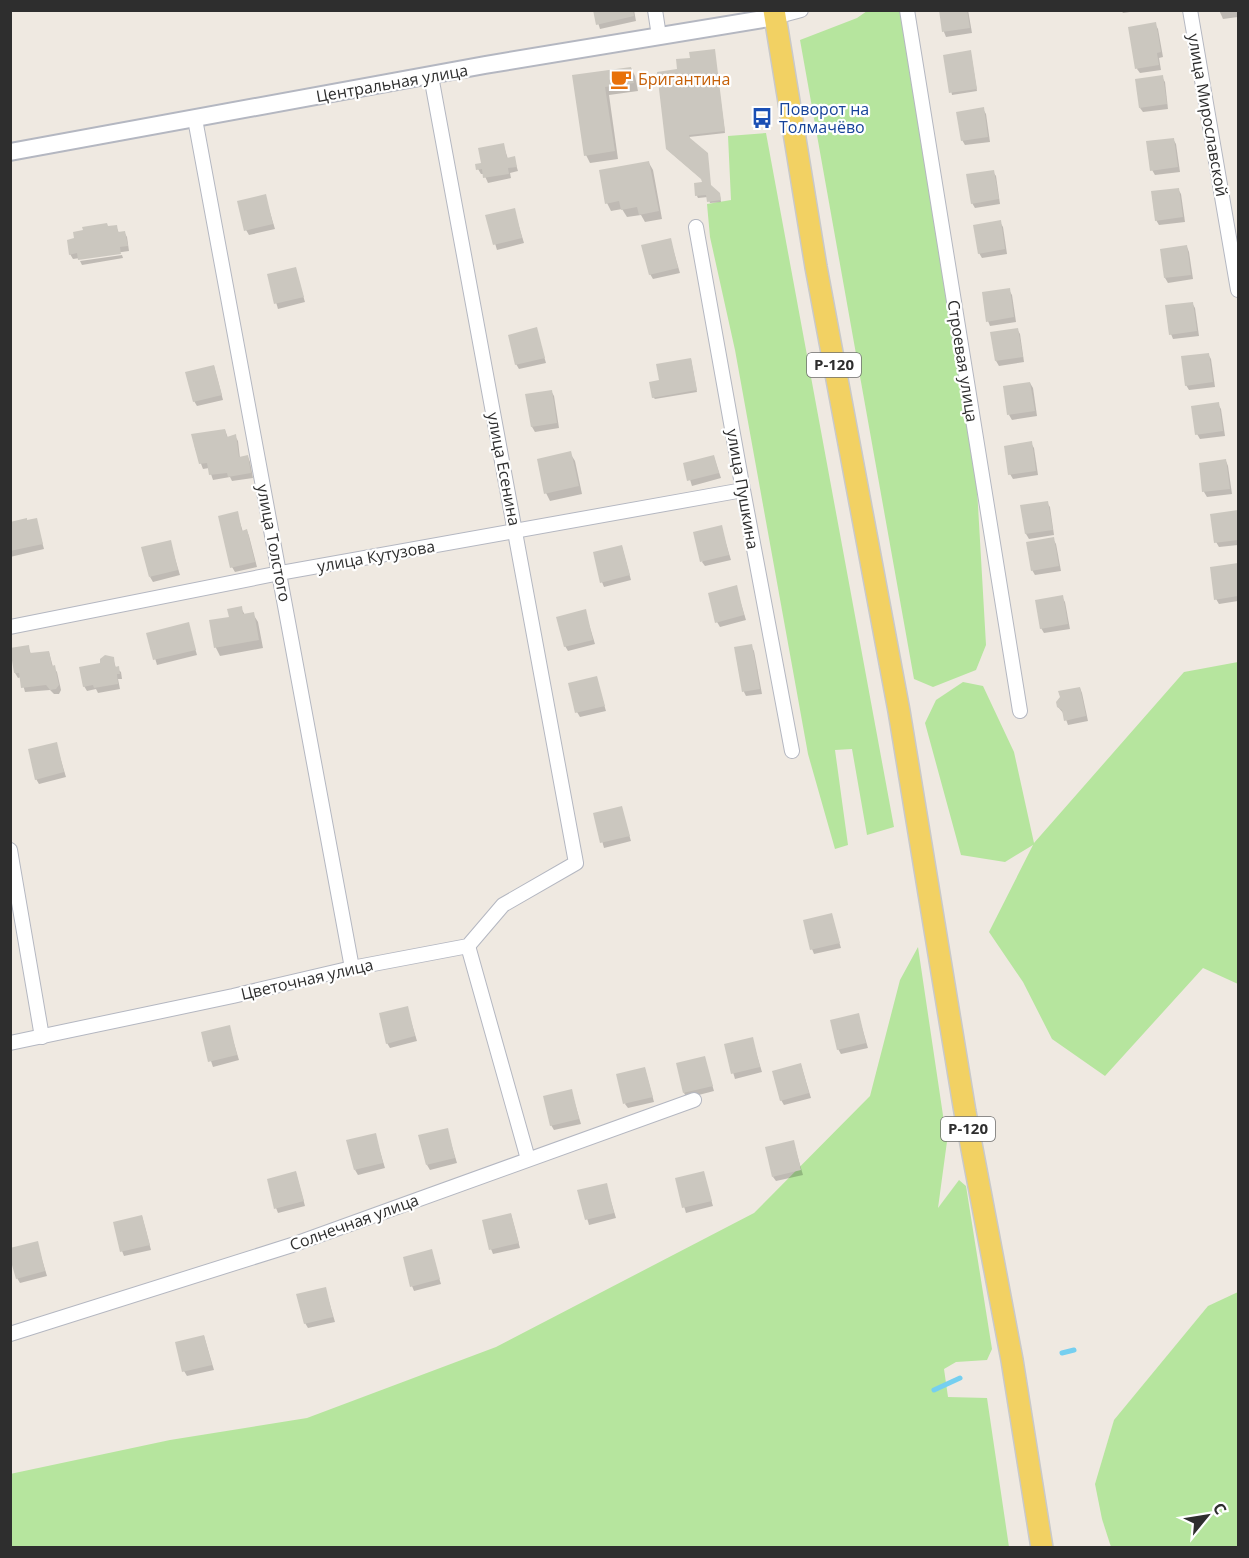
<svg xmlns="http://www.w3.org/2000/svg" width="1249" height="1558" font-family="'Open Sans',sans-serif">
	<rect width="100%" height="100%" fill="#efe9e1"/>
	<g fill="#b6e59e">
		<path d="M867,11h37l72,460 10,174 -10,25 -43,17 -19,-8 -114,-639 57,-22z"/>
		<path d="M766,133l128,694 -27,8 -15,-86 -17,1 13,95 -13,4 -27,-95 -73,-404 -25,-113 -3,-33 24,-4 -3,-64z"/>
		<path d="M1238,662v322l-35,-16 -98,108 -53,-37 -29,-57 -34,-50 44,-87 -28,17 -44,-7 -36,-132 11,-23 27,-18 20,4 31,66 20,91 150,-171z"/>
		<path d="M918,947l26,175 4,12 -10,74 21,-28 7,6 26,163 -5,11 -31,2 -12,7 4,28 39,1 22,149h-998l-1,-73 160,-34 137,-22 189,-71 258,-134 116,-117 30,-116z"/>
		<path d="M1238,1292v255h-127l-9,-28 -7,-35 19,-64 94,-114z"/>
	</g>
	<g fill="#0003">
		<path d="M594,10h40l2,11 -36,8z"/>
		<path d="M940,10h28l4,23 -26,4 -2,-5z"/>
		<path d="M1121,10h23l-21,3z"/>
		<path d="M1219,10h19v7l-15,2z"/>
		<path d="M1155,24l3,5 5,28 -4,1 2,12 -21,3 -3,-4z"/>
		<path d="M714,51l11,82 -36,4 22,50 9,9 1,6 -11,1 -2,-6 -10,1 -1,-2 6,-13v-3l-34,-29 10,-80 13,-12z"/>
		<path d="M971,54l6,37 -25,4 -7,-39z"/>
		<path d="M631,68l4,8 3,15 -29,4 9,64 -28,4 -4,-8 -12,-78z"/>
		<path d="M1162,77l3,5 3,27 -25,3 -3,-4z"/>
		<path d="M983,109l3,5 4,28 -25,3 -3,-5z"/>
		<path d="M1173,139l3,5 4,28 -25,3 -3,-5z"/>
		<path d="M503,144l5,15 6,-1 4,13 -8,2 1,5 -23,5 -4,-9h-3l-3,-5z"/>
		<path d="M649,163l4,7 9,49 -17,3 -4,-7 -14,2 -5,-8 -11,2 -4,-8z"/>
		<path d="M993,172l3,4 4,28 -25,4 -3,-5z"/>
		<path d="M1178,189l3,5 4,28 -26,3 -3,-5z"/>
		<path d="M265,196l10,33 -26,6 -3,-5z"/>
		<path d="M514,210l10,33 -27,7 -10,-33z"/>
		<path d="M1000,222l3,5 4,27 -25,4 -3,-5z"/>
		<path d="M116,226l3,7 5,-1 3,5 2,14 -56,8 -3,-5 6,-14z"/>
		<path d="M670,239l10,34 -27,6 -3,-5z"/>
		<path d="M1187,247l2,5 4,27 -25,4 -3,-5z"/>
		<path d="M122,255l1,3 -41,7 -2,-4z"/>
		<path d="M295,269l10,33 -27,7 -10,-34z"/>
		<path d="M1009,290l3,5 4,27 -26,4 -2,-5z"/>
		<path d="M1192,303l3,5 4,28 -26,3 -2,-5z"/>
		<path d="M536,329l10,34 -27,6 -3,-5z"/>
		<path d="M1017,329l3,5 4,28 -25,4 -3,-5 -4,-27z"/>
		<path d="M1208,354l3,5 4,28 -26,3 -3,-5z"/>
		<path d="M691,359l6,33 -42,7 -2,-2 8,-15z"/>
		<path d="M214,366l9,34 -26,6 -3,-5z"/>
		<path d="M1030,383l3,5 4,28 -25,4 -3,-5z"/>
		<path d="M551,391l3,5 5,32 -24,4 -3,-5 -5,-32z"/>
		<path d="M1218,404l3,5 4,27 -25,3 -3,-5z"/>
		<path d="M225,430l3,8 7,-2 3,5 2,17 8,-1 2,5 3,16 -21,3 -2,-4 -17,3 -4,-12 -6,1 -8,-21 -2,-13z"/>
		<path d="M1031,443l3,5 4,27 -25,4 -3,-5z"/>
		<path d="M570,453l5,8 7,33 -32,7 -4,-8z"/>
		<path d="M714,457l7,21 -29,8 -7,-22z"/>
		<path d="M1226,461l2,5 4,28 -25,3 -3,-5 -4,-28z"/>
		<path d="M1047,503l3,4 4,28 -25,4 -3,-5 -4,-28z"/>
		<path d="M1238,511v34l-19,2 -3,-5z"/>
		<path d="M237,513l6,19 4,-1 2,5 8,31 -22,5 -3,-5z"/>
		<path d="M36,520l8,29 -34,8v-34z"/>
		<path d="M721,527l10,33 -26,6 -3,-4z"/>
		<path d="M1053,539l3,5 5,27 -26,4 -3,-5z"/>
		<path d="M170,542l10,33 -27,7 -3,-5z"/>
		<path d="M622,547l9,33 -27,7 -2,-5z"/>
		<path d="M1237,565l1,36 -19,3 -3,-5z"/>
		<path d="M736,587l10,33 -26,7 -3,-5z"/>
		<path d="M1062,597l3,5 5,27 -26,4 -3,-5z"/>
		<path d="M241,608l4,7 8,-1 5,8 5,26 -43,8 -4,-8 -5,-26 19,-4z"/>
		<path d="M585,611l10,33 -27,7 -3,-5z"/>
		<path d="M188,624l9,31 -40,10 -9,-31z"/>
		<path d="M28,646l3,8 18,-2 4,15 4,5 4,18 -2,4h-5l-4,-4 -25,2 -4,-15 -3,1 -3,-5z"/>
		<path d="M751,646l3,5 8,43 -16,2 -2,-4z"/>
		<path d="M113,658l3,10 5,4 1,7h-4l2,10 -22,4 -2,-4 -9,2 -3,-5 18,-21z"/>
		<path d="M596,678l10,33 -26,6 -3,-5z"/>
		<path d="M1080,688l2,5 6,28 -20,4 -4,-11 -6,-7z"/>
		<path d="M56,744l10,33 -27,7 -3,-5z"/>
		<path d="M621,808l10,33 -27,7 -9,-34z"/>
		<path d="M831,914l10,34 -27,6 -2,-5z"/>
		<path d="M407,1008l10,33 -27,7 -3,-5z"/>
		<path d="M858,1014l10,34 -27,6 -3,-5z"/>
		<path d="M229,1027l10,33 -26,7 -11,-33z"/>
		<path d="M752,1039l10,33 -27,7 -10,-34z"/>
		<path d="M704,1058l10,33 -27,7 -3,-5z"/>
		<path d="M801,1065l10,33 -27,7 -3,-5z"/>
		<path d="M645,1069l9,33 -26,6 -3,-4z"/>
		<path d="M571,1090l10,34 -27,6 -3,-5z"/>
		<path d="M447,1130l10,33 -27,7 -3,-5z"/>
		<path d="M375,1135l10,33 -27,7 -3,-5z"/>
		<path d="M793,1141l10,34 -27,6 -3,-4z"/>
		<path d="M296,1173l9,33 -27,7 -2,-5z"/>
		<path d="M703,1173l10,33 -27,7 -10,-34z"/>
		<path d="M606,1185l10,33 -27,7 -10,-34z"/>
		<path d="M511,1214l9,34 -27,6 -2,-5z"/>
		<path d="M142,1216l9,34 -27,6 -2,-5z"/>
		<path d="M37,1243l10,33 -27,7 -3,-5z"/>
		<path d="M431,1251l10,33 -27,7 -2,-5z"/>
		<path d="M325,1288l10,34 -27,6 -3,-5z"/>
		<path d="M204,1336l10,34 -27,6 -3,-5z"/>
	</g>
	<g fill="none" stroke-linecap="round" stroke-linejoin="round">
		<g stroke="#75cff0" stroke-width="5">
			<path d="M1062,1353l12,-3"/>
			<path d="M934,1390l26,-12"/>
		</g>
	</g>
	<g fill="#cbc7bf">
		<path d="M593,10h40l1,6 -38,9z"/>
		<path d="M939,10h28l3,18 -28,4z"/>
		<path d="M1156,22l5,30 -4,1 2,12 -24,4 -7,-42z"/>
		<path d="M715,49l10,82 -36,4 1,3 18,15 3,32 9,8 1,7 -14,2 -1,-7 -11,1 -1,-13 8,-1 -1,-3 -35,-30 -9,-77 20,-3 -1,-10 14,-1 -1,-6z"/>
		<path d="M971,50l6,39 -28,4 -6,-38z"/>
		<path d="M631,67l3,16 -29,4 10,64 -31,5 -12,-81z"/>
		<path d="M1163,75l4,29 -28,4 -4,-29z"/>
		<path d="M984,107l4,30 -27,4 -5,-29z"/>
		<path d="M1174,138l4,29 -28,4 -4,-30z"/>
		<path d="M504,143l3,15 8,-2 2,11 -9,1 1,6 -26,4 -1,-9 -6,1 -1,-6 6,-1 -3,-15z"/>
		<path d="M649,161l10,50 -20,4 -2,-8 -16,3 -2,-9 -14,3 -6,-34z"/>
		<path d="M994,170l5,29 -28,5 -5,-30z"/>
		<path d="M1179,188l4,29 -28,4 -4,-30z"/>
		<path d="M266,194l7,30 -29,7 -7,-30z"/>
		<path d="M515,208l7,30 -29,7 -8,-30z"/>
		<path d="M1001,220l4,29 -27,5 -5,-29z"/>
		<path d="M107,223l1,3 9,-1 1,7 7,-1 3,15 -8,1 1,7 -43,6 -1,-7 -8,2 -2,-15 7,-2 -1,-6 10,-2 -1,-3z"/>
		<path d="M671,238l7,30 -29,7 -8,-30z"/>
		<path d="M1187,245l4,30 -27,3 -4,-29z"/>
		<path d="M296,267l8,30 -30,7 -7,-30z"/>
		<path d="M1010,288l4,29 -28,5 -4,-30z"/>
		<path d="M1193,302l4,29 -28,4 -4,-30z"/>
		<path d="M537,327l8,31 -30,7 -7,-30z"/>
		<path d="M1018,328l5,29 -28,4 -5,-29z"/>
		<path d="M1209,353l4,29 -28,4 -4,-30z"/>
		<path d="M691,358l6,32 -45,8 -3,-16 10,-2 -3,-16z"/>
		<path d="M214,365l8,30 -29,7 -8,-30z"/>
		<path d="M1030,382l5,29 -28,4 -4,-29z"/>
		<path d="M552,390l5,33 -26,4 -6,-33z"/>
		<path d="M1219,402l4,29 -28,4 -4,-29z"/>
		<path d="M225,429l2,8 9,-3 3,23 9,-2 3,18 -23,4 -1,-4 -18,2 -2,-12 -8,1 -8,-30z"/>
		<path d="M1032,441l4,30 -28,4 -4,-29z"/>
		<path d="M571,451l8,35 -35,8 -7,-35z"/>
		<path d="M714,455l5,18 -32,8 -4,-18z"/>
		<path d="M1226,459l4,30 -28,3 -3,-29z"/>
		<path d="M1048,501l5,29 -28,4 -5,-29z"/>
		<path d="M1238,510v30l-24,3 -4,-29z"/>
		<path d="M238,511l4,20 5,-2 8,33 -25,6 -12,-52z"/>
		<path d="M27,518v2l10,-2 6,26 -33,7v-29z"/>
		<path d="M722,525l7,30 -29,7 -7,-30z"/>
		<path d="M1054,537l5,29 -28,5 -5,-29z"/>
		<path d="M171,540l7,30 -29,7 -8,-30z"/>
		<path d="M622,545l8,30 -30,8 -7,-31z"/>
		<path d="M1238,563v33l-24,4 -4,-33z"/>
		<path d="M737,585l7,30 -29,8 -7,-30z"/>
		<path d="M1063,595l5,29 -28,5 -5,-29z"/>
		<path d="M242,606l1,8 11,-2 5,28 -45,8 -5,-28 20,-3 -2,-8z"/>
		<path d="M586,609l7,31 -29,7 -8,-30z"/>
		<path d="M189,622l7,28 -43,10 -7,-27z"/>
		<path d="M752,644l8,45 -18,3 -8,-45z"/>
		<path d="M29,645l1,8 19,-2 3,15 3,-1 2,11 2,9 -3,4 -6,1 -4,-5 -25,3 -2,-15h-5l-4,-25z"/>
		<path d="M105,655l9,2 1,10 4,-1 1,8h-3l1,10 -24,4 -1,-3 -10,2 -4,-20 21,-4v-4z"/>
		<path d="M597,676l8,30 -30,7 -7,-30z"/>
		<path d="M1080,687l6,29 -22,5 -2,-11 -5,-3 -1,-5 4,-5 -2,-6z"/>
		<path d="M57,742l7,30 -29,8 -7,-31z"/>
		<path d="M622,806l8,30 -30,7 -7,-30z"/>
		<path d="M832,913l8,30 -30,7 -7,-30z"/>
		<path d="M408,1006l7,30 -29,8 -7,-31z"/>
		<path d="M859,1013l7,30 -29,7 -7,-30z"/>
		<path d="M230,1025l7,30 -29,7 -7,-30z"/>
		<path d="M753,1037l7,30 -29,7 -7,-30z"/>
		<path d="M705,1056l8,30 -30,7 -7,-30z"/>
		<path d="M801,1063l8,30 -29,8 -8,-30z"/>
		<path d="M645,1067l8,30 -30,7 -7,-30z"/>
		<path d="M572,1089l7,30 -29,7 -7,-30z"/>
		<path d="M448,1128l7,30 -29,7 -8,-30z"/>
		<path d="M376,1133l7,30 -29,7 -8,-30z"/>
		<path d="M794,1140l7,30 -29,7 -7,-30z"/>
		<path d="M296,1171l8,30 -30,8 -7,-30z"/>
		<path d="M704,1171l8,30 -30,7 -7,-30z"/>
		<path d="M607,1183l7,30 -29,7 -8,-30z"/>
		<path d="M511,1213l8,30 -30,7 -7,-30z"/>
		<path d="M142,1215l8,30 -30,7 -7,-30z"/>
		<path d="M38,1241l7,30 -29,8 -6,-21v-10z"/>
		<path d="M432,1249l8,30 -30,8 -7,-30z"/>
		<path d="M326,1287l7,30 -29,7 -8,-30z"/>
		<path d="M204,1335l8,30 -30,7 -7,-30z"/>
	</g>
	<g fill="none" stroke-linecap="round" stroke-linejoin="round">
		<defs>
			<g id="minor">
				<path d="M655,10l4,26"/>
				<path d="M907,10l113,701"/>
				<path d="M1190,10l48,280"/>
				<path d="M775,17l26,-7"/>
				<path d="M195,119l157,849"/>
				<path d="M696,227l47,263 49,261"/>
				<path d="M10,627l270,-54 463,-83"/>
				<path d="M10,850l32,187"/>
				<path d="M468,946l60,213"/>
				<path d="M10,1043l223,-47 119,-28 116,-22 35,-41 73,-42 -145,-787"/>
				<path d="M10,1334l282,-89 402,-145"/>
			</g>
			<path id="tertiary" d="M10,152l475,-87 290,-48"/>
			<path id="primary" d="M774,10l42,257 83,444 66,401 47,248 30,188"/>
		</defs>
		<use href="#minor" stroke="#b4b7c1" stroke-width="16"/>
		<use href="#tertiary" stroke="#b4b7c1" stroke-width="20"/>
		<use href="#primary" stroke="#c9c9c9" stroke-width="24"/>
		<use href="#minor" stroke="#fff" stroke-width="14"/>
		<use href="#tertiary" stroke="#fff" stroke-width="16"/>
		<use href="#primary" stroke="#f2d163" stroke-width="21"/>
	</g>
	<defs>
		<symbol id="cafe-bare" viewBox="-9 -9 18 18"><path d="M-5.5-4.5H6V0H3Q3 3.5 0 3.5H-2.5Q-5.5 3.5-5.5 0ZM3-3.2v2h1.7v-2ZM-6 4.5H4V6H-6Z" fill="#e8710a" stroke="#fff" stroke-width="2.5" paint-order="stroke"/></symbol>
		<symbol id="bus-bare" viewBox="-9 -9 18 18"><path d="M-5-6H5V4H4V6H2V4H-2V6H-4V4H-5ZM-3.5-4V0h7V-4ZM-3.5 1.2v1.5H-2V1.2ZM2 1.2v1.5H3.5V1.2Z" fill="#1a4fb4" stroke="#fff" stroke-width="2.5" paint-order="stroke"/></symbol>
	</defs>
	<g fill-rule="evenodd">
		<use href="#cafe-bare" x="606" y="64" width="30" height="30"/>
		<use href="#bus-bare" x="747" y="103" width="30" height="30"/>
	</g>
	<g text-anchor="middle" stroke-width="4.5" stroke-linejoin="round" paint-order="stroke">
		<g fill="#fff" stroke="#6d6d6d" stroke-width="1.5">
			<rect x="807" y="353" width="54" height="24" rx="4.5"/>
			<rect x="941" y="1117" width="54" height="24" rx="4.5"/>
		</g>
		<g font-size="15" font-weight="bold" fill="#2e2e2e">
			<text x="834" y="370">Р-120</text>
			<text x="968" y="1134">Р-120</text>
		</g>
		<g font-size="16" fill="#c56008" stroke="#fff" text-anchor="start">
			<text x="638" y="85">Бригантина</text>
		</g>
		<g font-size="16" fill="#2e2e2e" stroke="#fff">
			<text transform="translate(392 83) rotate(-10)" y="6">Центральная улица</text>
			<text transform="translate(1208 115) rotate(80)" y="6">улица Мирославской</text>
			<text transform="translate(963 361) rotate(81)" y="6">Строевая улица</text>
			<text transform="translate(504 469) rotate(79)" y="6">улица Есенина</text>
			<text transform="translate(743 489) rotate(80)" y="6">улица Пушкина</text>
			<text transform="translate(274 543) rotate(79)" y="6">улица Толстого</text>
			<text transform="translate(376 556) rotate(-10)" y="6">улица Кутузова</text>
			<text transform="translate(307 979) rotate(-13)" y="6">Цветочная улица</text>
			<text transform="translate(354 1222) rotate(-20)" y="6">Солнечная улица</text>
		</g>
		<g font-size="16" fill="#164399" stroke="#fff" text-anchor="start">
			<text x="779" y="115">Поворот на<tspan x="779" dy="18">Толмачёво</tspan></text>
		</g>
	</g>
	<rect width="1249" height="1558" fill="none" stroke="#2e2e2e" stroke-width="24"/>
	<g transform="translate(1207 1516) rotate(60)" stroke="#ffffff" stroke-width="4.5" paint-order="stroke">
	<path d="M0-4.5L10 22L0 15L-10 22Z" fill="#2e2e2e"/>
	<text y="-9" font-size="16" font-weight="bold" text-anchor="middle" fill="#2e2e2e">С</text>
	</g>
</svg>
